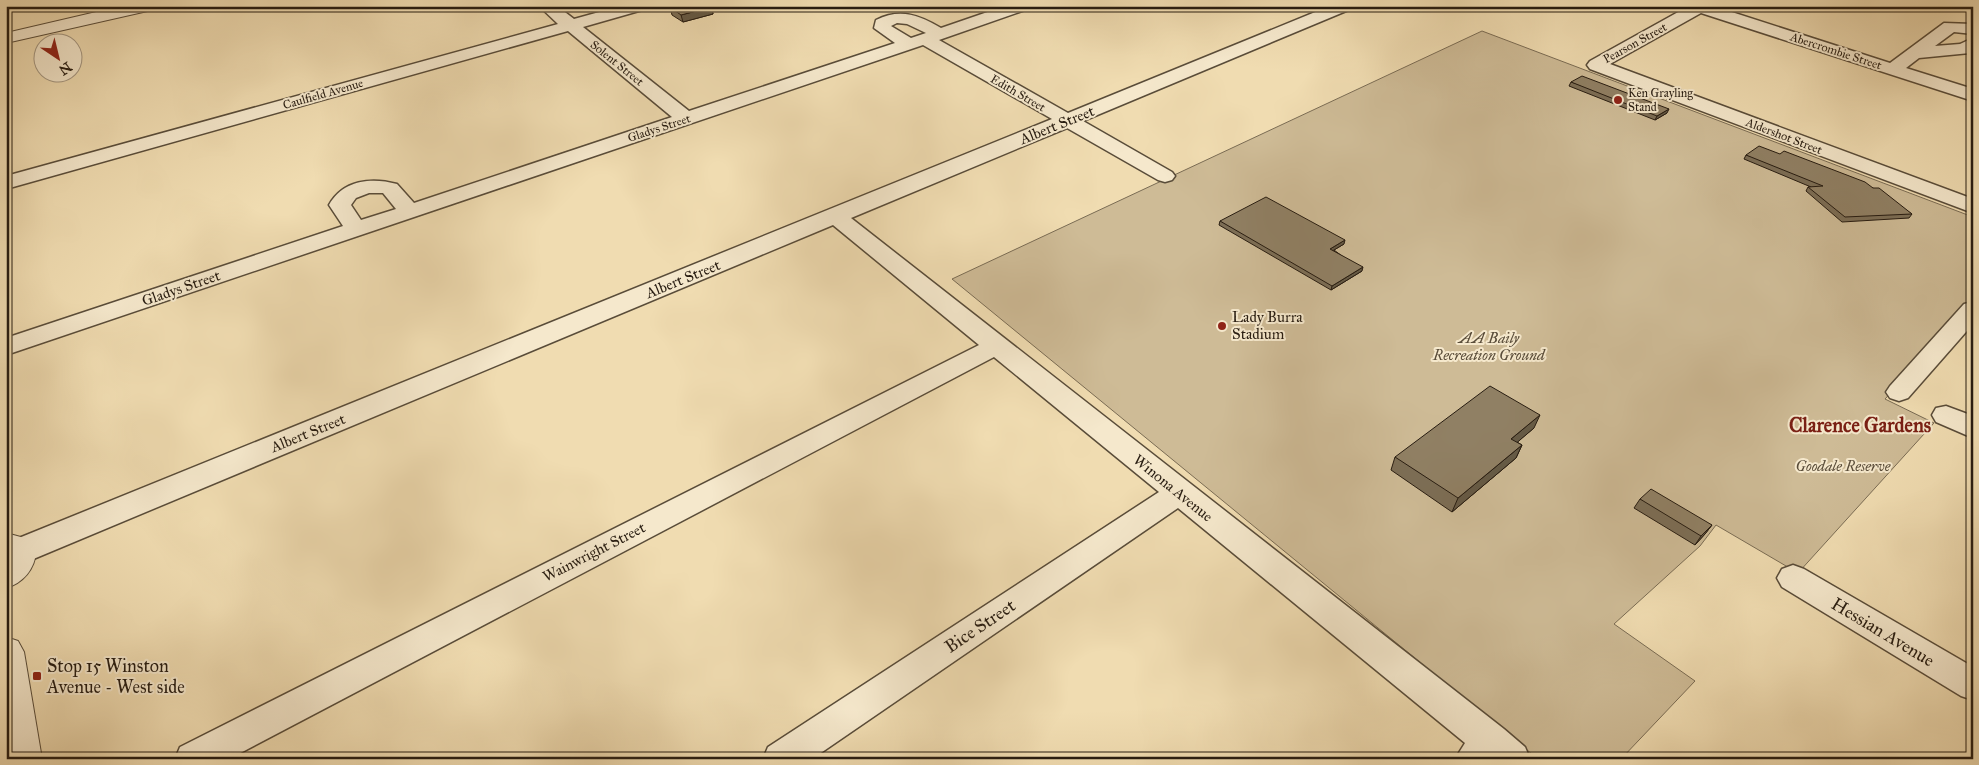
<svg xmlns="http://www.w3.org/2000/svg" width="1979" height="765" font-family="'IM FELL Great Primer',serif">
	<rect width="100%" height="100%" fill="#f0dcb1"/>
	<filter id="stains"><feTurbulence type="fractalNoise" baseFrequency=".004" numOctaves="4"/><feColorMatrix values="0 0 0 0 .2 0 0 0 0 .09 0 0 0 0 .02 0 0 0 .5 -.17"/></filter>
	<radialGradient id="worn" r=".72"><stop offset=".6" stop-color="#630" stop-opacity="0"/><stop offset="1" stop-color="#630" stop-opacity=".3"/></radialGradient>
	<path fill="#cebb96" stroke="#7a6c54" d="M1482,31l491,186v86l-88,96 49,24 -136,150 -82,-48 -16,21 -86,78 81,57 -74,78h-83l-586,-480z"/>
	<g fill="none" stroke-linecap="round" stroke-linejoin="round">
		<defs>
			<g id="minor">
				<path d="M539,6h18l17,13 47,-13h27l-2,3 -63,18 106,84 206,-68 -21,-15 2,-8c24,-12 43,-5 65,8l64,-22h25l-2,3 -89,31 129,73 262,-107h23l-2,3 -268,112 89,51 3,4 -3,4 -7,2 -7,-2 -91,-52 -216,90 653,511 21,18 5,12h-75l10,-16 -287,-235 -366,251h-49l5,-12 391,-255 -165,-135 -765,402h-54l5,-12 799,-402 -146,-120 -802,335 -11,3 -11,-3 -3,-12 3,-6 1043,-423 -129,-74 -917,310v-17l337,-112 -14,-21c14,-25 42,-28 68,-21l17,19 258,-86 -104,-86 -562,158v-13l552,-152zM897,23l10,1 19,9 -15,5 -20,-12zM369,193h14l13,16 -35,11 -10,-15 5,-7z"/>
				<path d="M1689,6h24l177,57 54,-40 29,1v10l-19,-2 -19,14 25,-2 13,-6v13l-3,2 -51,5 -13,10 67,21v12l-272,-88 -91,51 363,135v14l-383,-144 -3,-4 3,-4z"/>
				<path d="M1973,302v22l-65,74 -9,3 -9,-3 -4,-6 4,-6 74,-82z"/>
				<path d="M1946,406l27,10v22l-37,-16 -4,-7 4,-7z"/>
				<path d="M1793,565l11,4 169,98v33l-12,-4 -179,-109 -5,-9 5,-9z"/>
			</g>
			<g id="tertiary">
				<path d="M122,6h32l-2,4 -146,33v-10z"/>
				<path d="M6,533l22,6 8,12c-1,18 -13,32 -30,37z"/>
				<path d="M6,637l12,4 6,11 18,107h-36z"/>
			</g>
		</defs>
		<use href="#minor" stroke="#594c39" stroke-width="3"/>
		<use href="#tertiary" stroke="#594c39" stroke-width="2"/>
		<use href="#minor" fill="#f5e8cc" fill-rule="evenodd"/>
		<use href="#tertiary" fill="#f5e8cc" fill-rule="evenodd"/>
	</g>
	<g fill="#7c6e56" stroke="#271c11">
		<path d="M670,7h42l1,7 -30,8 -11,-7z"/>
		<path d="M1571,82l96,31 -12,7 -86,-34z"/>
		<path d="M1746,155l127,33 39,26 -3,4 -67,4 -36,-31 2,-4h3l-67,-28z"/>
		<path d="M1220,221l124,23 -10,6 28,21 -31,19 -112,-65z"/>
		<path d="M1534,428l-17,14 5,3 -6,13 -64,54 -61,-42 4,-13z"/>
		<path d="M1640,499l72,26 -7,9 -10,11 -61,-37z"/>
	</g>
	<g fill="#655a46" stroke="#271c11">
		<path d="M712,7l1,7 -30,8 -2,-7z"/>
		<path d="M1669,109l-2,4 -12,7 2,-4z"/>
		<path d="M1345,240l-1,4 -15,9 1,-4z"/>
		<path d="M1363,267l-1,4 -31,19 1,-4z"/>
		<path d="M1540,415l-6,13 -28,24 5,-13z"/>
		<path d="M1522,445l-6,13 -64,54 6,-14z"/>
		<path d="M1712,525l-7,9 -10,11 6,-9z"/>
	</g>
	<g fill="#908064" stroke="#271c11">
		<path d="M675,6h35l2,1 -31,8 -11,-8z"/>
		<path d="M1582,76l87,33 -12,7 -86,-34z"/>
		<path d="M1759,146l21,8 4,-3 81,31 8,6h6l33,26 -67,3 -37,-30 15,-1 -77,-31z"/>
		<path d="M1266,197l79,43 -15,9 33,18 -31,19 -112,-65z"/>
		<path d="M1490,386l50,29 -29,24 11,6 -64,53 -63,-41z"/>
		<path d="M1651,489l61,36 -11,11 -61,-37z"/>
	</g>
	<g fill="#8f2418" stroke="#f5e8cc" stroke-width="2">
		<circle cx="1618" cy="100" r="5"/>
		<circle cx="1222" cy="326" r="5"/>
		<rect x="32" y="671" width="10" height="10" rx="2.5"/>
	</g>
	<g text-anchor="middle" stroke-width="4" stroke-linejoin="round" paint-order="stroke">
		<g font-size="12" fill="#271c11" stroke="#f5e8cc">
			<text transform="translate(1635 43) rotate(-29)" y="4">Pearson Street</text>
			<text transform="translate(1836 51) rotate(18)" y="4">Abercrombie Street</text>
			<text transform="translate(617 63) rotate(39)" y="4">Solent Street</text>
			<text transform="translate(1018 93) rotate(30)" y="4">Edith Street</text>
			<text transform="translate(323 94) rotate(-16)" y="4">Caulfield Avenue</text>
			<text transform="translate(659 128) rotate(-18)" y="4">Gladys Street</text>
			<text transform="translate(1784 136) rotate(21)" y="4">Aldershot Street</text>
		</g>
		<g font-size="12" fill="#271c11" stroke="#f5e8cc" text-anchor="start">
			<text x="1628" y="97">Ken Grayling<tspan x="1628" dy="14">Stand</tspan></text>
		</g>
		<g font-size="15" fill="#271c11" stroke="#f5e8cc">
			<text transform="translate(1057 125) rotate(-22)" y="5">Albert Street</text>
			<text transform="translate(683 279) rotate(-22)" y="5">Albert Street</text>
			<text transform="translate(181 288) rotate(-19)" y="5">Gladys Street</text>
			<text transform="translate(308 433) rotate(-22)" y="5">Albert Street</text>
			<text transform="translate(1173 488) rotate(39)" y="5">Winona Avenue</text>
			<text transform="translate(594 552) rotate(-27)" y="5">Wainwright Street</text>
		</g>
		<g font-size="15" fill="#271c11" stroke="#f5e8cc" text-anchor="start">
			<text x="1232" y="322">Lady Burra<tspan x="1232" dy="17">Stadium</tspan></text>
		</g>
		<g font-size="15" font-style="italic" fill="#594c39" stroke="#f5e8cc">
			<text x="1489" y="343">AA Baily<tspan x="1489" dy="17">Recreation Ground</tspan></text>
			<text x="1843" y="471">Goodale Reserve</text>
		</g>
		<g font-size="18" fill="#271c11" stroke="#f5e8cc">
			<text transform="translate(980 626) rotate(-34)" y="6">Bice Street</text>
			<text transform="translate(1883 632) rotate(31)" y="6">Hessian Avenue</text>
		</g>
		<g font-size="18" fill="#271c11" stroke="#f5e8cc" text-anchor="start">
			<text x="47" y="672">Stop 15 Winston<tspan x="47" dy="21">Avenue - West side</tspan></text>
		</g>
		<g font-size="20" font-weight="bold" fill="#7a1f14" stroke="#f5e8cc">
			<text x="1860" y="432">Clarence Gardens</text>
		</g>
	</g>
	<rect width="1979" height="765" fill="none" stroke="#f0dcb1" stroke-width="25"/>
	<rect x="8" y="8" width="1964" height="750" fill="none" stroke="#271c11" stroke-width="2.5"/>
	<rect x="12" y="12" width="1954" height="740" fill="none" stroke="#271c11"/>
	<g transform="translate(58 58) rotate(145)"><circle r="24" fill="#f5e8cc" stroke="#a39681"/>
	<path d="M0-4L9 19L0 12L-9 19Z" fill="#8f2418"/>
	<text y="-8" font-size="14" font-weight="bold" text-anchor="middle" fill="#271c11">N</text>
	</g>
	<rect width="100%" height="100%" filter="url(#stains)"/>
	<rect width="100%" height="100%" fill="url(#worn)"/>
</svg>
